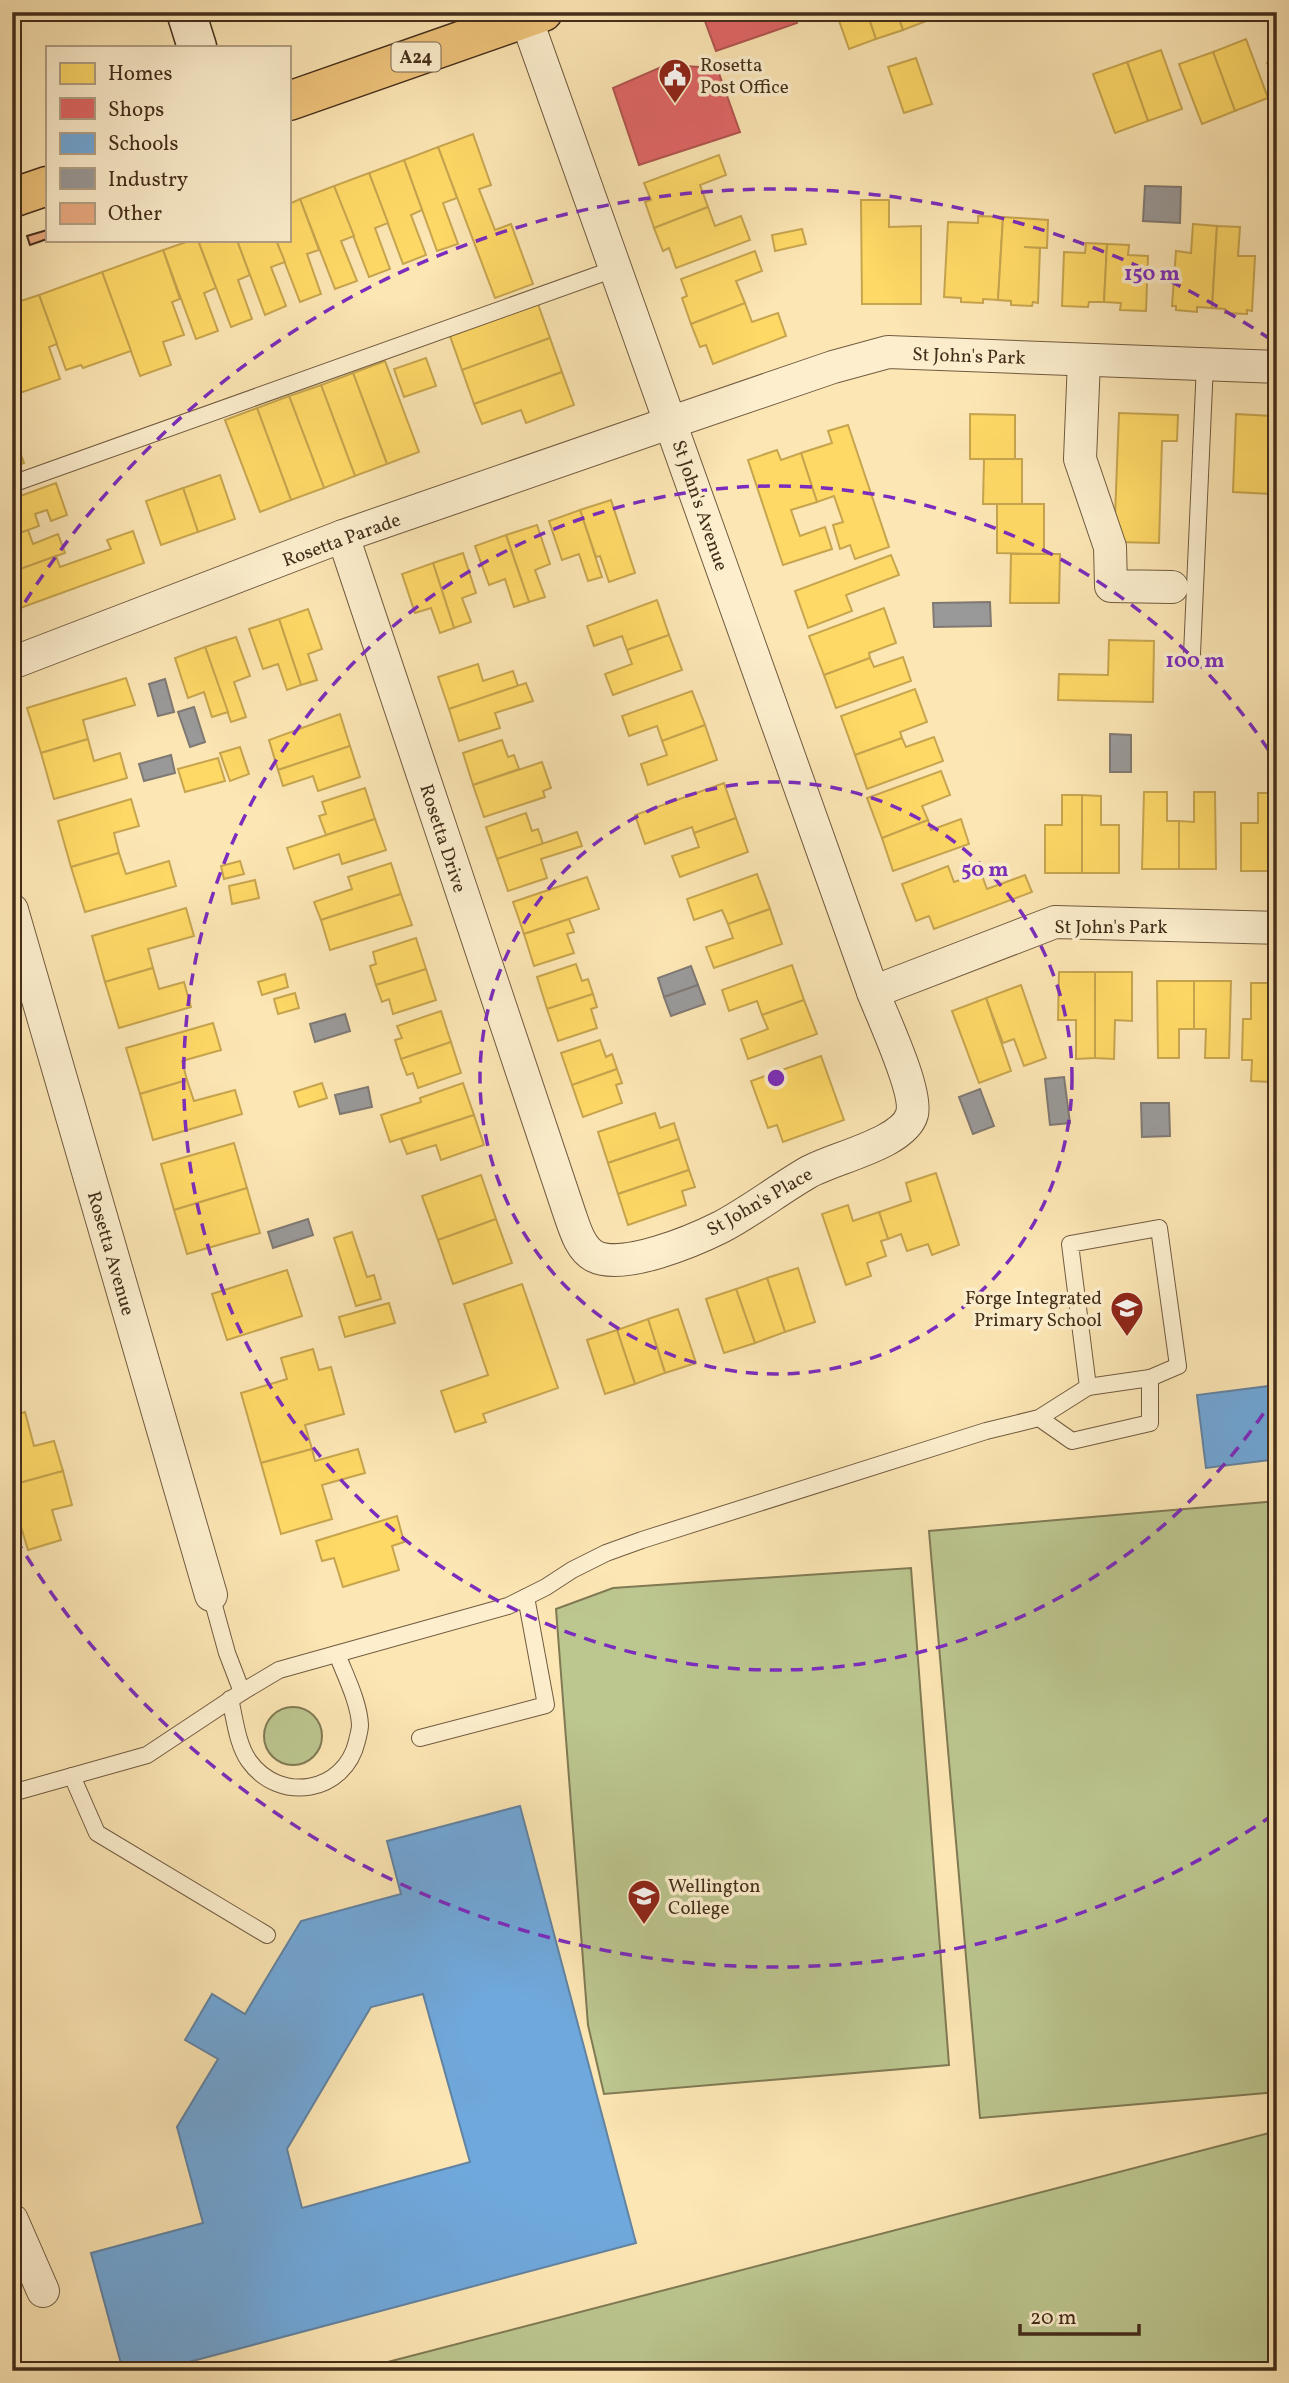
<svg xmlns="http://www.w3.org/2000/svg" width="1289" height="2383" font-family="Vollkorn,serif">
	<rect width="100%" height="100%" fill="#fce6b4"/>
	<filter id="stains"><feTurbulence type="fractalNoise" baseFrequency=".00286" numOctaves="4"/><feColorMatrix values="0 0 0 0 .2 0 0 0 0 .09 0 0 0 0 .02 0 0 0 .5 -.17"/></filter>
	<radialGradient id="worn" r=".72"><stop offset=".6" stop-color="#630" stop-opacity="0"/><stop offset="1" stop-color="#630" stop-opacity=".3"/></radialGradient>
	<g fill="#bcc68f" stroke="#807a54" stroke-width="2">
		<path d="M1277,1501v591l-297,26 -51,-587z"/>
		<path d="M911,1568l38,497 -345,29 -16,-69 -32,-416 57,-21z"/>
		<circle cx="293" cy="1736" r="29"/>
		<path d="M1277,2131v240h-924z"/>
	</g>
	<g fill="#ffd966" stroke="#c7a54f" stroke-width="2">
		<path d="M836,12h31l9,27 -27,10z"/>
		<path d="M867,12h30l6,18 -27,9z"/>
		<path d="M897,12h29l3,8 -26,10z"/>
		<path d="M1246,39l22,59 -33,13 -22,-59z"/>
		<path d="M1161,50l21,59 -34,12 -21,-59z"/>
		<path d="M1213,52l22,59 -33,13 -23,-60z"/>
		<path d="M916,58l16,46 -28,9 -16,-46z"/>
		<path d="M1277,58v25l-10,-20z"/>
		<path d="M1127,62l21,59 -33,12 -22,-59z"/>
		<path d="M473,134l18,51 -12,4 16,41 16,-6 22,60 -38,14 -57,-151z"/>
		<path d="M438,147l19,51 -14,5 15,41 -21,7 -33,-91z"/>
		<path d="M719,155l7,20 -26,10 8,22 -54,21 -9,-26 6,-2 -7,-17z"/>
		<path d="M404,160l18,50 -11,5 15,40 -23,9 -34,-91z"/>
		<path d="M369,173l19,50 -13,5 15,41 -21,8 -35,-91z"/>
		<path d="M334,186l20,50 -13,5 16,40 -22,8 -35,-90z"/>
		<path d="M300,199l19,51 -12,4 14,40 -21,8 -24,-62h13v-36z"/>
		<path d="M861,200h28v27l32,-1v78h-59z"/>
		<path d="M708,207l7,19 26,-10 9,24 -74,28 -7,-20 -6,3 -9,-23z"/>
		<path d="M978,216l25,1 -5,83 -15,-1v4l-22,-1v-4l-17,-1 4,-75 30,1z"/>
		<path d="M1003,217l45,3 -1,28 -23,-1 16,1 -2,55 -5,-1 -1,4 -21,-1v-4l-13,-1z"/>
		<path d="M1193,224l24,2 -5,82 -15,-1v5l-21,-2v-4h-4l4,-55 15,2z"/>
		<path d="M1217,226l23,1 -2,29h17l-3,55 -5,-1v4l-22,-1v-4l-13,-1z"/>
		<path d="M802,229l4,15 -31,7 -3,-16z"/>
		<path d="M192,240h6l18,48 -12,5 14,38 -22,8 -33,-89z"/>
		<path d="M198,240h39l13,35 -12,5 14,39 -21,8z"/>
		<path d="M237,240h39l9,22 -14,5 15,39 -21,9z"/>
		<path d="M1086,243l21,1 -3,58h-15l-1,5 -26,-1 2,-54 21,1z"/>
		<path d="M1107,244l22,1 -1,10 20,1 -2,55 -26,-1 1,-7 -17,-1z"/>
		<path d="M163,250l17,49 -8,3 12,33 -21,7 8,23 -31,11 -38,-104z"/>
		<path d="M755,251l7,20 -26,10 9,22 -54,21 -9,-26 5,-2 -6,-17z"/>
		<path d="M1276,259h1v59l-1,-4 -3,-1z"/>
		<path d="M102,272l29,79 -48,17 -2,-3 -15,5 -27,-75z"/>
		<path d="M39,295l18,49 -8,3 11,32 -43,15 -5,-15v-75z"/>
		<path d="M745,303l7,19 26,-9 8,23 -73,28 -7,-19 -6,2 -9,-23z"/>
		<path d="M538,304l12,34 -88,32 -12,-34z"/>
		<path d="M550,338l12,34 -88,32 -12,-34z"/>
		<path d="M426,358l10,28 -32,11 -10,-28z"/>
		<path d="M385,361l34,91 -32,12 -34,-91z"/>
		<path d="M562,372l12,33 -48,18 -5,-13 -39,14 -8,-20z"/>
		<path d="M353,373l34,91 -32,12 -34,-91z"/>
		<path d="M321,385l34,91 -31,12 -35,-92z"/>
		<path d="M289,396l35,92 -33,12 -34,-92z"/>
		<path d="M257,408l34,92 -31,12 -35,-92z"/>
		<path d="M1119,413l59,2 -1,26h-15l-3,102 -45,-1z"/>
		<path d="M970,414l45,1v44h-45z"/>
		<path d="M1236,414l38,2 -3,78 -38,-2z"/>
		<path d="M1274,416h3v63h-5z"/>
		<path d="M848,425l41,122 -34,12 -5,-14 -10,4 -7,-24 10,-3 -9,-26 -17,6 -16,-49 31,-10 -4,-12z"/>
		<path d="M12,431l12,32 -12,4z"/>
		<path d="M777,450l4,10 20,-7 16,49 -26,8 9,26 25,-9 7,22 -49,16 -35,-105z"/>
		<path d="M984,459h38v45h-39z"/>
		<path d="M220,475l15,44 -37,13 -15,-44z"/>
		<path d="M56,483l11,32 -16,6 -4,-11 -12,4 4,12 -27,10v-37z"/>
		<path d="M183,488l15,44 -37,13 -15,-44z"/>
		<path d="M611,500l24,73 -26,9 -9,-26 -4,1 -16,-47z"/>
		<path d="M997,504h47v50l-47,-1z"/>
		<path d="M580,510l22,67 -14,4 -9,-27 -17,6 -13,-39z"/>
		<path d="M537,525l13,39 -15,6 10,27 -16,5 -23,-67z"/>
		<path d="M28,530l5,14 25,-10 7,19 -53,19v-36z"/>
		<path d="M133,531l11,32 -132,48v-39l44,-16 4,11 51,-18 -4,-9z"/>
		<path d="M506,535l23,67 -15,5 -9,-28 -16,6 -14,-39z"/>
		<path d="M463,553l13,40 -14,5 9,24 -17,6 -21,-65z"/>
		<path d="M1011,554h49l-1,49h-49z"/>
		<path d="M891,555l8,20 -53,20 6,16 -44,17 -13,-37z"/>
		<path d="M433,563l21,65 -14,5 -9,-25 -16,5 -13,-39z"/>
		<path d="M657,600l12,35 -42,15 -5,-14 -28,10 -7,-20z"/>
		<path d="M884,608l12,35 -27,10 1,5 -46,17 -15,-39z"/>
		<path d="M308,609l14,40 -14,5 9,26 -16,5 -22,-66z"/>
		<path d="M279,619l22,66 -14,5 -9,-26 -15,5 -14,-40z"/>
		<path d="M669,635l13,35 -69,25 -8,-21 27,-10 -5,-14z"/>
		<path d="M236,637l14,39 -16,6 12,35 -15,5 -26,-75z"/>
		<path d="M1109,640l45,1 -1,61 -95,-2 1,-26 49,1z"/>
		<path d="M205,647l23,65 -16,5 -8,-25 -16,6 -13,-40z"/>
		<path d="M903,657l8,24 -75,27 -12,-33 46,-17 4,9z"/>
		<path d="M478,664l5,17 30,-10 5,15 -69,23 -11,-32z"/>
		<path d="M126,678l9,27 -52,15 5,19 -47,14 -14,-45z"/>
		<path d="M526,683l7,18 -38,12 5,15 -41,13 -10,-32z"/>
		<path d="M915,689l12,33 -27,10 2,6 -47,17 -14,-39z"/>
		<path d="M692,691l13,34 -43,16 -5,-15 -28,10 -7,-20z"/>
		<path d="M340,714l10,32 -72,24 -9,-30z"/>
		<path d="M705,725l12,35 -69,25 -7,-21 26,-9 -5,-14z"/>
		<path d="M934,737l9,24 -76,28 -12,-34 47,-17 4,9z"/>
		<path d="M88,739l6,22 26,-8 7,25 -73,21 -13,-46z"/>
		<path d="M502,740l6,17 6,-2 5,14 -46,16 -10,-32z"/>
		<path d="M350,746l10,31 -42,14 -5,-15 -30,10 -5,-16z"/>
		<path d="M240,747l9,27 -19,7 -10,-28z"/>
		<path d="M218,758l7,23 -40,11 -7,-23z"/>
		<path d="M542,762l9,26 -8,3 2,6 -61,20 -11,-32z"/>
		<path d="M941,771l9,24 -28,11 6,14 -46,18 -15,-40z"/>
		<path d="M724,783l12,35 -42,15 -2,-6 -47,17 -10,-29z"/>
		<path d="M365,788l10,31 -49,16 -7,-19 7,-2 -4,-12z"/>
		<path d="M1144,792h23v29h12v48h-37z"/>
		<path d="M1194,792h21l1,77h-37v-48l15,1z"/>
		<path d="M1258,793h19v78h-36v-48h17z"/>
		<path d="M1062,795h20v78h-37v-48h17z"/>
		<path d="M1082,795l19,1v29h18v48h-37z"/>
		<path d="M131,799l8,27 -25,7 5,20 -48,14 -13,-46z"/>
		<path d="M526,813l6,18 6,-2 5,15 -46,15 -11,-32z"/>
		<path d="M736,818l12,34 -68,25 -8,-21 27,-9 -5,-14z"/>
		<path d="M375,819l11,31 -44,14 -3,-10 -45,15 -7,-21z"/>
		<path d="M961,819l8,25 -76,27 -11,-33 46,-18 3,10z"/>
		<path d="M577,832l5,14 -41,13 6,19 -39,13 -11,-32z"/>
		<path d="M119,853l7,21 43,-13 7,25 -91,26 -14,-45z"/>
		<path d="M240,861l4,13 -20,5 -3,-13z"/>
		<path d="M391,863l10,31 -80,26 -7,-18 38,-13 -4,-12z"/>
		<path d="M948,866l6,16 27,-9 6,16 38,-14 7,17 -98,37 -5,-13 -13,5 -14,-37z"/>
		<path d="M757,874l13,35 -42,15 -6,-14 -28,10 -7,-21z"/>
		<path d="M587,877l12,32 -75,25 -11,-32z"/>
		<path d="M255,880l4,18 -27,6 -3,-18z"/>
		<path d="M401,894l11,31 -82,25 -9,-30z"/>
		<path d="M186,908l8,28 -46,13 5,19 -48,14 -13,-46z"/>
		<path d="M770,909l12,35 -68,24 -8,-21 27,-9 -5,-14z"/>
		<path d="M569,919l5,13 -7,2 7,19 -40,13 -10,-32z"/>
		<path d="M416,938l10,31 -50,16 -6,-19 6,-2 -3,-12z"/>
		<path d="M576,964l6,17 6,-2 5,15 -46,15 -10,-32z"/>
		<path d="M792,965l12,35 -42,15 -5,-14 -28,10 -7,-21z"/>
		<path d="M153,968l6,21 25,-7 7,25 -72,21 -14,-46z"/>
		<path d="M426,969l10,31 -43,14 -4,-15 -7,3 -6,-17z"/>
		<path d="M1059,972h36v86l-19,1v-39h-18z"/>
		<path d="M1095,972h37v49l-17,-1 -1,39 -19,-1z"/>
		<path d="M285,974l3,13 -26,8 -4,-13z"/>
		<path d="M1157,981h37v48h-15v29h-21z"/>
		<path d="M1194,981h37l-2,77h-24l1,-29h-12z"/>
		<path d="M1251,983h26v77h-5l-1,22 -20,-1 1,-21h-10l1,-41h8z"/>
		<path d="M1021,985l25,73 -22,8 -10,-27 -11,4 -17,-45z"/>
		<path d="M295,993l4,15 -21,6 -4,-15z"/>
		<path d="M593,994l4,13 -6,2 6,19 -39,13 -11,-32z"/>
		<path d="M986,998l25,73 -32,12 -27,-72z"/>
		<path d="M804,1000l13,34 -69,25 -7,-20 27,-10 -6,-14z"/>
		<path d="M441,1011l10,31 -50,17 -6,-19 7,-2 -5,-12z"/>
		<path d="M213,1023l8,27 -39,11 5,19 -47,14 -14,-46z"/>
		<path d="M600,1040l6,17 6,-3 5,15 -45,16 -11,-32z"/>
		<path d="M451,1042l10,31 -43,15 -5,-15 -6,2 -6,-16z"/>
		<path d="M821,1056l23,64 -61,22 -6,-17 -9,3 -17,-47z"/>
		<path d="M617,1069l5,14 -6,2 6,18 -39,14 -11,-32z"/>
		<path d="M187,1080l7,21 41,-11 7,24 -89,26 -13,-46z"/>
		<path d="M322,1083l5,15 -28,9 -5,-15z"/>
		<path d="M463,1083l11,32 -84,27 -9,-27 40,-13 -1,-4z"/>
		<path d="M655,1113l5,15 14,-5 5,16 -71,24 -10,-31z"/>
		<path d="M474,1115l10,30 -43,15 -5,-15 -29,9 -6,-15z"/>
		<path d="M679,1139l10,31 -71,24 -10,-31z"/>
		<path d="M234,1143l13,45 -73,22 -13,-46z"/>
		<path d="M689,1170l6,17 -13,4 4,14 -58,20 -10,-31z"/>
		<path d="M936,1173l23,72 -27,10 -4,-11 -21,7 -6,-17 -13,5 -9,-27 32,-11 -5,-18z"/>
		<path d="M481,1175l15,44 -58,21 -16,-44z"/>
		<path d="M247,1188l13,45 -73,21 -13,-44z"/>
		<path d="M848,1205l5,16 26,-9 9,27 -7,2 5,15 -19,7 4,13 -25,9 -24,-71z"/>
		<path d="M496,1219l16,44 -59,21 -15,-44z"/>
		<path d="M352,1232l15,45 7,-2 7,24 -25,7 -22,-68z"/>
		<path d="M798,1268l17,54 -30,10 -18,-54z"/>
		<path d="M287,1270l15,46 -75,24 -15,-46z"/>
		<path d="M767,1278l18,54 -30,11 -19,-54z"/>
		<path d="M522,1284l36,104 -75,26 3,8 -31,10 -14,-41 47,-16 -24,-71z"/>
		<path d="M736,1289l19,54 -31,10 -18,-54z"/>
		<path d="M389,1303l6,20 -50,14 -6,-20z"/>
		<path d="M678,1309l18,54 -31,10 -17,-54z"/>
		<path d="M648,1319l17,54 -30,11 -18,-54z"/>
		<path d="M617,1330l18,54 -30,10 -18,-54z"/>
		<path d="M313,1349l6,21 12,-3 13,47 -39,11 7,24 -51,14 -20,-70 46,-14 -6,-21z"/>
		<path d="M25,1412l9,34 20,-5 9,30 -51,14v-69z"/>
		<path d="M312,1449l3,12 43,-12 7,24 -43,12 10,34 -51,15 -20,-71z"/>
		<path d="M63,1471l9,34 -20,5 9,30 -33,10 -7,-23 -9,2v-44z"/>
		<path d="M397,1516l7,26 -12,4 7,24 -56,17 -9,-29 -12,3 -6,-20z"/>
	</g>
	<g fill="#e06666" stroke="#b1554f" stroke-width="2">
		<path d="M705,12h88l4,11 -81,28 -14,-38z"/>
		<path d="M666,65l51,3 23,64 -101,33 -26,-77z"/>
	</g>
	<g fill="#6fa8dc" stroke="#6283a2" stroke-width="2" fill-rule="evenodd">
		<path d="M1277,1385v74l-71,9 -9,-73z"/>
		<path d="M520,1806l116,437 -481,128h-32l-32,-118 112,-30 -26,-96 41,-68 -33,-19 27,-46 33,20 56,-93 100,-27 -14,-53zM423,1994l47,168 -168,46 -15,-59 84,-142z"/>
	</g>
	<g fill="#999" stroke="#7f7973" stroke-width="2">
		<path d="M1145,186l36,1 -1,36 -37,-2z"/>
		<path d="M990,602l1,24 -57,1 -1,-24z"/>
		<path d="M165,679l9,33 -16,4 -9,-32z"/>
		<path d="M194,707l11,35 -15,5 -12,-35z"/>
		<path d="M1110,734l21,1v37h-21z"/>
		<path d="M171,755l4,18 -31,8 -5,-17z"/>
		<path d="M691,966l7,19 -34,12 -6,-19z"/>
		<path d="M698,985l7,19 -34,12 -7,-19z"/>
		<path d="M345,1014l5,17 -35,11 -5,-18z"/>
		<path d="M1064,1077l6,46 -20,2 -5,-46z"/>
		<path d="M368,1087l4,20 -32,7 -5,-19z"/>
		<path d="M980,1089l14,37 -21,8 -14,-37z"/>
		<path d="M1141,1103h28l1,33 -28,1z"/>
		<path d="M308,1219l5,16 -40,13 -5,-16z"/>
	</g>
	<path fill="#ecac82" stroke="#432d1a" stroke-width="2" d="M47,230v9l-17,6 -3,-9z"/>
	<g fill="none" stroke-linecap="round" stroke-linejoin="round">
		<defs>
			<g id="lane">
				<path d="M12,484l605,-216"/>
				<path d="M1192,654l13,-290"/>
				<path d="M1088,1387l62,-9"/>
				<path d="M211,1595l16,58 15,39"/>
				<path d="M230,1699c5,20 7,45 19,62 31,43 96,32 108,-20 1,-5 3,-11 3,-16 -1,-23 -15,-50 -23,-71"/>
				<path d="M420,1738l126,-33 -20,-108"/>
				<path d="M72,1776l25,57 170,102"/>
				<path d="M12,1793l135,-38 95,-63 37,-22 229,-64 38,-19 26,-17 34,-17 36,-13 344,-109 53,-13 49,-31 -18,-143 89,-16 19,138 -28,12v45l-78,18 -33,-23"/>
			</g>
			<g id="street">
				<path d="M1084,360l-4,99 30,88 1,39 61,1"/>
				<path d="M343,536l227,679c5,14 10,33 24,41 28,15 99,-15 127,-29 30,-16 57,-37 86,-54 25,-15 97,-29 105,-59 6,-23 -30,-98 -39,-122l-347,-974"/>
				<path d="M12,663l331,-127 329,-114 161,-55 55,-15 389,15"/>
				<path d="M12,910l199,685"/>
				<path d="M873,992l182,-70 222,6"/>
				<path d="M12,2220l31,71"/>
			</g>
			<path id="secondary" d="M186,12l11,35"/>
			<g id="primary">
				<path d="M289,101l254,-89"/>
				<path d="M12,198l35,-12"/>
			</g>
		</defs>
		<use href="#lane" stroke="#715b40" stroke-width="18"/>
		<use href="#street" stroke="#715b40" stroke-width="34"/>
		<use href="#secondary" stroke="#432d1a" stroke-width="41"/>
		<use href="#primary" stroke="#432d1a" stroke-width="41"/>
		<use href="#lane" stroke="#fdefce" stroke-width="16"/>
		<use href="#street" stroke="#fdefce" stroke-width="32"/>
		<use href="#secondary" stroke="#fdefce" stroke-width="38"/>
		<use href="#primary" stroke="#eec37a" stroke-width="38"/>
	</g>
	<g fill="none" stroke="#7b2cbf" stroke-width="3.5" stroke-dasharray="12 9">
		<circle cx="776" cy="1078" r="296"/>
		<path d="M1275 1396A592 592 0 1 1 1275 760"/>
		<path d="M1273 1815A889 889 0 0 1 14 1536M14 620A889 889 0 0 1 1273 341"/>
	</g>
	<defs>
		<symbol id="civic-pin" viewBox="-11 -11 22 30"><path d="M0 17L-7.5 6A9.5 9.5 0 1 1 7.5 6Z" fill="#8f2418" stroke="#fdefce"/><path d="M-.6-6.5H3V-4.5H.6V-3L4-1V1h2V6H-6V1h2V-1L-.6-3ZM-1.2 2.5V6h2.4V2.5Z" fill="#fff"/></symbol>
		<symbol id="school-pin" viewBox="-11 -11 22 30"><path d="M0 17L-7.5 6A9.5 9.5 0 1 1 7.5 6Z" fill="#8f2418" stroke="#fdefce"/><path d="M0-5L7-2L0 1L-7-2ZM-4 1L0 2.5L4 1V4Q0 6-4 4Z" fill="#fff"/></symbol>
	</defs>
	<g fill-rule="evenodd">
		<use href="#civic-pin" x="656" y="56" width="38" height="52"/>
		<use href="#school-pin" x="1108" y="1289" width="38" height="52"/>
		<use href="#school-pin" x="625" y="1877" width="38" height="52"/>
	</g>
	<g text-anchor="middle" stroke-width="7" stroke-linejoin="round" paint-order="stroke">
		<rect fill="#fdefce" stroke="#7b6750" stroke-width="2" x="391.5" y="42.5" width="49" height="29" rx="5"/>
		<g font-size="18" font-weight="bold" fill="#432d1a">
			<text x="416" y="63">A24</text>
		</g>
		<g font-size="19" fill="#432d1a" stroke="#fdefce" text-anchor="start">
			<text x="700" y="71">Rosetta<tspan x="700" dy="22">Post Office</tspan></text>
			<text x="1102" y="1304" text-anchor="end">Forge Integrated<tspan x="1102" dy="22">Primary School</tspan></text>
			<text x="668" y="1892">Wellington<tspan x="668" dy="22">College</tspan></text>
		</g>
		<g font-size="19" fill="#432d1a" stroke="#fdefce">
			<text transform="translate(969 355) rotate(2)" y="7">St John's Park</text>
			<text transform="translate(701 505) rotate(71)" y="7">St John's Avenue</text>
			<text transform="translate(341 539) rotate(-20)" y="7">Rosetta Parade</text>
			<text transform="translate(444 838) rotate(72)" y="7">Rosetta Drive</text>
			<text x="1111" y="933">St John's Park</text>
			<text transform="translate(759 1201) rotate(-30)" y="7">St John's Place</text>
			<text transform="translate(112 1253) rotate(74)" y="7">Rosetta Avenue</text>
		</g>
	</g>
	<circle cx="776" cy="1078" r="10" fill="#7b2cbf" stroke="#fdefce" stroke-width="3.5"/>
	<g font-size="21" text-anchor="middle" font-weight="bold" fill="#7b2cbf" stroke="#fdefce" stroke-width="7" stroke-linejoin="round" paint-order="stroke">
		<text x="1152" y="280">150 m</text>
		<text x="1195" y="667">100 m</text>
		<text x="985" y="876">50 m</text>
	</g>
	<rect width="1289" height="2383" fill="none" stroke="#fce6b4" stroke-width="42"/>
	<rect x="14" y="14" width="1261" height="2355" fill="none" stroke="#432d1a" stroke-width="3.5"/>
	<rect x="21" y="21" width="1247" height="2341" fill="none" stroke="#432d1a" stroke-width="2"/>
	<rect x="46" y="46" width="245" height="196" fill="#fdefce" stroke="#b3a186" stroke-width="2"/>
	<rect x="60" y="63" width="35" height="21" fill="#ffd966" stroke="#b3a186" stroke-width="2"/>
	<text x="108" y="80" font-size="21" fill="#432d1a">Homes</text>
	<rect x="60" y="98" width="35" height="21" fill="#e06666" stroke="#b3a186" stroke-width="2"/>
	<text x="108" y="116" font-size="21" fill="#432d1a">Shops</text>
	<rect x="60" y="133" width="35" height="21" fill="#6fa8dc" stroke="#b3a186" stroke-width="2"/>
	<text x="108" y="150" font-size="21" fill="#432d1a">Schools</text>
	<rect x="60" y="168" width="35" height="21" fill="#999999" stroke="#b3a186" stroke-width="2"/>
	<text x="108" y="186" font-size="21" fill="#432d1a">Industry</text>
	<rect x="60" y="203" width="35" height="21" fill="#ecac82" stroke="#b3a186" stroke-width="2"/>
	<text x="108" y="220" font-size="21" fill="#432d1a">Other</text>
	<path d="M1020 2324v10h119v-10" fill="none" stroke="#432d1a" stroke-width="3.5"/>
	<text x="1030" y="2324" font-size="21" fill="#432d1a" stroke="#fdefce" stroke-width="5" paint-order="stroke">20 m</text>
	<rect width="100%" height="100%" filter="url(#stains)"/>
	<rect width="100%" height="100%" fill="url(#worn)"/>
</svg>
